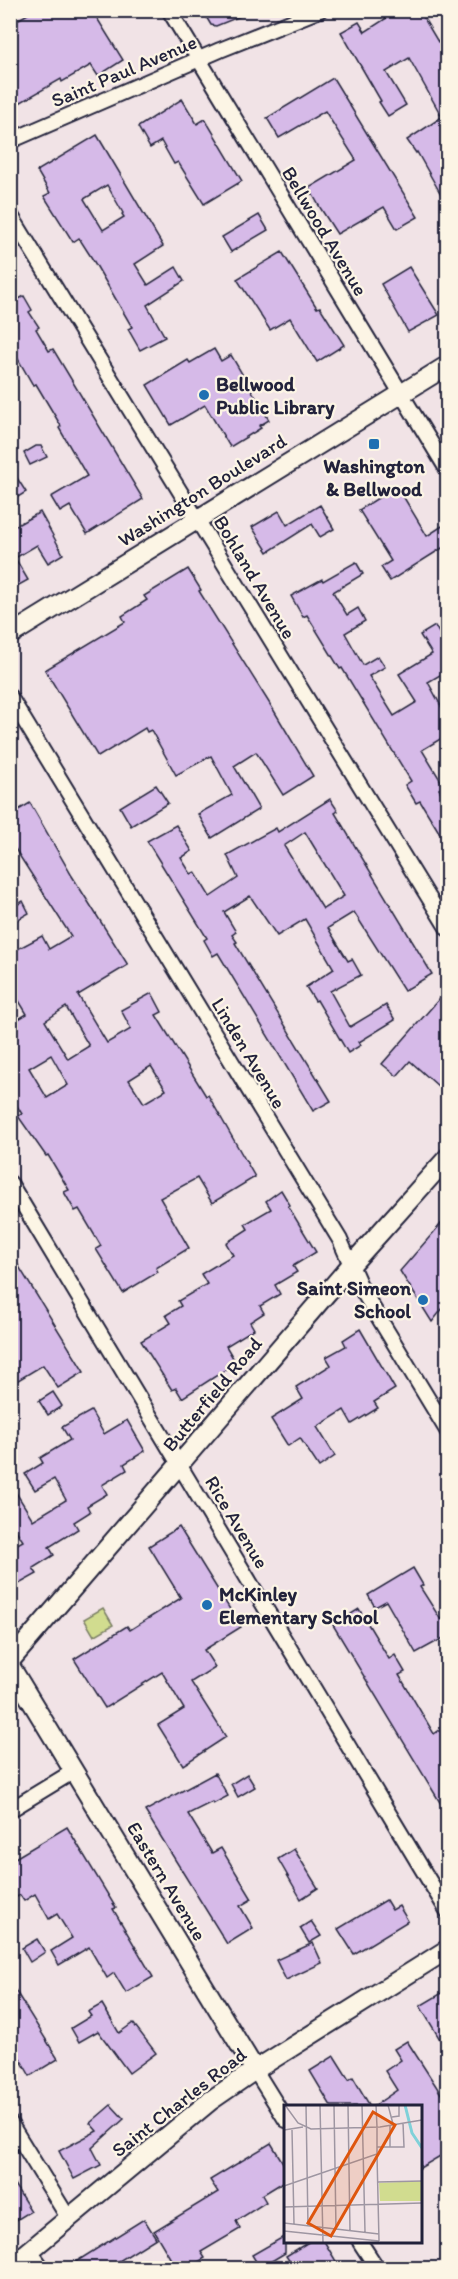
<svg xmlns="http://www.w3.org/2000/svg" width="458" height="2279" font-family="Itim,sans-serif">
	<rect width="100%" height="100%" fill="#f1e3e6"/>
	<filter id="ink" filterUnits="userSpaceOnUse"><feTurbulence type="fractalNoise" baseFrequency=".0167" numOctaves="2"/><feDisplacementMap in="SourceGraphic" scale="12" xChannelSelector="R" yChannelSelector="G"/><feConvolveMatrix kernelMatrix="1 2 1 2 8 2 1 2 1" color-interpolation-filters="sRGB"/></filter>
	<g filter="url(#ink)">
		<path fill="#d1dc8f" stroke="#7a7f65" stroke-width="1.5" d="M103,1608l10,17 -19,11 -10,-17z"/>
		<g fill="#d6bae8" stroke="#22223b" stroke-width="1.5" fill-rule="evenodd">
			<path d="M35,10h57l31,50 -25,16 -7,-11 -29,17 -1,-3 -45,26 -6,-10v-71z"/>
			<path d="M202,10h51v1l-37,15 -5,-1z"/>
			<path d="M399,10h20l19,32 2,-1 7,12v152l-30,-53 -1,1 -9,-13 35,-23 -33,-59 -23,14 20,33 -18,11 -9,-14 2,-1 -40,-69 18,-10 6,10z"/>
			<path d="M333,78l85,139 -21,12 -13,-22 -47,27 -16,-25 -12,-21 47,-28 -31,-49 -46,27 -12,-20z"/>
			<path d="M182,99l15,25 8,-5 37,62 -38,23 -26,-42 -4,2 -13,-23 -11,7 -12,-21z"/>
			<path d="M97,135l66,111 -28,18 13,21 28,-18 8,14 -37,24 18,32 -25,13 -12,-21 4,-2 -39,-67 -14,-22 -6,4 -29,-46 6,-3 -13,-22zM107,185l16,28 -1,1 2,3 -21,13 -19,-31z"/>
			<path d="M259,215l9,15 -37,22 -9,-15z"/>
			<path d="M282,252l35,56 3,-1 24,38 -27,17 -27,-44 -20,12 -33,-51z"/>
			<path d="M409,267l30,48 -31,17 -27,-48z"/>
			<path d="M24,296l8,14 -3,2 10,15 -3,2 13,22 4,-2 90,150 -56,35 -17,-28 -10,6 -9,-15 36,-21 -28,-48 2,-2 -25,-42 -3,1 -23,-40v-41z"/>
			<path d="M214,349l7,12 10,-6 38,65 -10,6 2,2 -31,19 -25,-42 -34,20 -24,-40 41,-25 2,3z"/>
			<path d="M36,446h5l6,11 -17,8 -6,-12z"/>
			<path d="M10,467l16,25 -16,10z"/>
			<path d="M397,486l30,50 20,-13v22l-57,36 -9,-14 10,-6 -32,-51z"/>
			<path d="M320,505l14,24 -14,8 -8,-13 -44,28 -16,-25 27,-16 8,14z"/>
			<path d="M40,512l23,42 -15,9 -11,-18 -22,13 13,22 -18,10v-61z"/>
			<path d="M356,562l7,12 -30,18 14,23 11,-7 7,13 -20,12 18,32 15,-9 7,11 -16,9 25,40 23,-14 -18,-28 33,-20 -12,-19 15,-9 12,20v25l-19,11 19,35v18l-25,15 22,36 -5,3 8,14v42l-27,-44 -4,2 -11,-18 6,-4 -69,-113 -2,1 -33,-54 -4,2 -12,-21 31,-17 1,2z"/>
			<path d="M188,569l13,21 -2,1 74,118 40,67 -30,19 -27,-43 -22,14 25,43 -47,29 -14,-24 34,-19 -21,-39 -35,19 -25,-45 -4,2 -2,-4 -47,29 -53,-87 80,-48 -3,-6 25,-16 -3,-4z"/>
			<path d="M156,785l12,18 -37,23 -11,-19z"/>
			<path d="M330,799l8,12 -3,2 97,161 -28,17 -50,-79 -26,16 20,33 4,-2 9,16 -31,16 20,36 36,-22 9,15 -36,22 2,3 -13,8 -31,-53 -2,1 -9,-14 28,-18 -29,-50 -28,17 -27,-40 -26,16 12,20 -4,3 5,7 -2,1 96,158 -18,10 -95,-158 -5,3 -9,-16 3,-2 -60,-97 29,-16 16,26 -11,7 10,16 4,-2 15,25 28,-19 -11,-23 49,-27 2,4zM305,832l39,64 -21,13 -39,-63z"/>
			<path d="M30,803l42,73 56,89 -50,30 29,48 24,-14 -10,-19 31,-17 10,19 -6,3 50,81 2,-1 47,82 -43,26 -15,-25 -37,20 29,50 -33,20 2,4 -35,21 -27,-44 5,-3 -22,-37 -4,2 -11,-19 5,-2 -21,-35 -2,1 -28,-40 4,-2 -12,-19v-71l17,-10 -17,-28v-33l32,-17 7,13 22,-13 -61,-95v-26zM66,1007l23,39 -21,13 -23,-38zM51,1055l17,30 -21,13 -18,-30zM151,1066l15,24 -22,13 -15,-23z"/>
			<path d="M23,901l6,12 -19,11v-15z"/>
			<path d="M447,990v104l-37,-33 -13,15 -15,-12z"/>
			<path d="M281,1190l9,15 -2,1 28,46 -23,14 4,6 -22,13 5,9 -20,12 4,7 -14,9 4,7 -28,17 10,17 -54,35 -6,-10 -4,2 -31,-49 30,-18 -5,-8 15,-9 -3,-5 29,-17 -6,-10 32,-19 -7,-12 22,-14 -3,-5 26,-15 -5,-8z"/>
			<path d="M447,1217v86l-15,19 -32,-51z"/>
			<path d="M10,1252l74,120 -26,16 -15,-23 -33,20z"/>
			<path d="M360,1329l35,60 -21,13 4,6 -26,16 -8,-14 -27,17 18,29 -16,11 -19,-29 -12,8 -17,-27 32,-20 -7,-12 35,-22 -5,-8 20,-11 -3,-6z"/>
			<path d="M53,1392l9,14 -14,9 -9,-14z"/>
			<path d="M91,1411l13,23 23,-14 18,31 -21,13 3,6 -25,15 5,9 -20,12 3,6 -16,10 4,7 -29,18 5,8 -21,13 4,6 -27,15v-41l13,-7 -13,-20v-38l23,37 33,-20 -12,-21 -19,11 -10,-16 18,-11 -3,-5 30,-18 -8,-13z"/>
			<path d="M179,1527l62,100 -37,23 11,17 -24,15 35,55 -43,28 -25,-40 26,-16 -22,-37 -57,36 -31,-49 53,-33 3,4 51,-32 -32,-52z"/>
			<path d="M413,1568l10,17 -3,2 21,33 6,-4v20l-31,17 -30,-52 -11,6 -7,-12z"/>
			<path d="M359,1609l30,50 6,-4 10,17 -6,3 35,59 7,-5 6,10v75l-114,-189z"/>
			<path d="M215,1773l13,23 -15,8 -1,-2 -24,12 24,39 9,-5 31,51 -12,7 13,22 -26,16 -82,-133z"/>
			<path d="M247,1774l8,13 -17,10 -7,-13z"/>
			<path d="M67,1827l49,81 -3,1 40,68 -27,16 -12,-20 -7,5 -18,-31 -30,18 -8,-14 21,-13 -15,-24 -8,5 -14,-25 -11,7 -4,-6 -10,6v-40z"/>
			<path d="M294,1849l24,39 -17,11 -23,-40z"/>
			<path d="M386,1900l6,10 7,-4 9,15 -54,33 -16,-25z"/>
			<path d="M311,1921l10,15 -12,7 -9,-15z"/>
			<path d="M37,1939l8,13 -15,10 -8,-14z"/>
			<path d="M313,1943l9,20 -36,17 -10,-20z"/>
			<path d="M10,1982l48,77 -28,17 -20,-35z"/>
			<path d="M447,1990v61l-27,-45z"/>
			<path d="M102,2004l17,29 14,-10 23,30 -27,20 -31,-42 -19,11 -8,-14 20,-12 -3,-4z"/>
			<path d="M407,2041l40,62v49l-27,16v-62h-46l23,-16 -12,-19 16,-11 -7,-11z"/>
			<path d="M334,2056l15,24 4,-3 17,29h-39l-21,-35z"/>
			<path d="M111,2105l13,14 -32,29 9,17 -27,14 -15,-28 38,-20 -7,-8z"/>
			<path d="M271,2143l14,23v15l-23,14 4,7 -30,19 4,8 -39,23 4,6 -17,10h-12l-22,-37 64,-39 -8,-12z"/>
			<path d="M10,2178l21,33 -21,13z"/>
			<path d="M144,2219l12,19 -48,30h-42z"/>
			<path d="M285,2236v17l-25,15 -8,-13z"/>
			<path d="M310,2241h14l16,27h-46l-8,-12z"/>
		</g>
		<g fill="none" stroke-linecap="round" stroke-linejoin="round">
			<defs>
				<g id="street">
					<path d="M169,10l279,461"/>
					<path d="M10,141l210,-91 100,-40"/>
					<path d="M10,214l438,715"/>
					<path d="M10,697l330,543 22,50 86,142"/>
					<path d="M10,1183l438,729"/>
					<path d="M10,1810l64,-39"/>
					<path d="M255,2070l31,50"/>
					<path d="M10,2123l59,96"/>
					<path d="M360,2242l17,26"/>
					<path d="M30,2251l12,17"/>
				</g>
				<g id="secondary">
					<path d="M10,635l438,-270"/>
					<path d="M10,1661l341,-396 97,-108"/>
					<path d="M10,1666l245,404"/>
					<path d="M10,2267l200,-166 45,-31 193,-121"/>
				</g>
			</defs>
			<use href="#street" stroke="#22223b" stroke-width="18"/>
			<use href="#secondary" stroke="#22223b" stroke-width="22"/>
			<use href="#street" stroke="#fcf5e5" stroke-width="14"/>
			<use href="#secondary" stroke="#fcf5e5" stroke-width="18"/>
		</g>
	</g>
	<g fill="#1f6fb2" stroke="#fcf5e5" stroke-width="2">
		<circle cx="204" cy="395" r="6"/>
		<rect x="368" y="438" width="12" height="12" rx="3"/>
		<circle cx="423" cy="1300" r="6"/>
		<circle cx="207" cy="1605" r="6"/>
	</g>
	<g text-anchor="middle" stroke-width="4.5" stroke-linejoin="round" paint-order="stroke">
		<g font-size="20" fill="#22223b" stroke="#fcf5e5">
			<text transform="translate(124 71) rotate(-23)" y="7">Saint Paul Avenue</text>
			<text transform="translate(325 231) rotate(59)" y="7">Bellwood Avenue</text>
			<text transform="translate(202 490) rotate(-32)" y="7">Washington Boulevard</text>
			<text transform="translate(255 577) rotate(59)" y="7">Bohland Avenue</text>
			<text transform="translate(249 1053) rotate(59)" y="7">Linden Avenue</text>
			<text transform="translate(212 1394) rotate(-50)" y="7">Butterfield Road</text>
			<text transform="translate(237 1522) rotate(59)" y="7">Rice Avenue</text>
			<text transform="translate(167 1881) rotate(59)" y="7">Eastern Avenue</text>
			<text transform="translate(179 2102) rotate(-38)" y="7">Saint Charles Road</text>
		</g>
		<g font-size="20" font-weight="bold" fill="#22223b" stroke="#fcf5e5" text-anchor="start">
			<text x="216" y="391">Bellwood<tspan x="216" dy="23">Public Library</tspan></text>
			<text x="374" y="473" text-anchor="middle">Washington<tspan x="374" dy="23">&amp; Bellwood</tspan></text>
			<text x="411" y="1295" text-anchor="end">Saint Simeon<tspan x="411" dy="23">School</tspan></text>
			<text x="219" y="1601">McKinley<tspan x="219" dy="23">Elementary School</tspan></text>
		</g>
	</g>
	<g transform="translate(284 2105)">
		<rect width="138" height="138" fill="#f1e3e6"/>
		<path d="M138,76v20h-42l-1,-18z" fill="#d1dc8f"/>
		<path fill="none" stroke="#80d1d9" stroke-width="3" d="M121,0l7,28 10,15"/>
		<path fill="none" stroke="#9e96a2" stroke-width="1.5" d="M1,0l13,18 13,6 69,-2 42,-7M22,0l2,121M36,0l3,138M50,0l2,124M64,0l2,126M78,0l3,127M92,0l1,22M104,0l5,19M108,12l7,-1v-11M106,21v21M0,25l19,-3M8,25l2,94M93,42h27l-1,-24M93,50l2,86M94,77l44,-1M0,81l93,-32v-26M0,102l138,-4M0,118l95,11M0,126l95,10"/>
		<path fill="#de560e" fill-opacity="0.15" stroke="#de560e" stroke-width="3" d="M89,7l22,13 -64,111 -23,-13z"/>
		<rect width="138" height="138" fill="none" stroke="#22223b" stroke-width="3"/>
	</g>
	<rect width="458" height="2279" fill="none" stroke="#fcf5e5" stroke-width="36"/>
	<rect x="18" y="18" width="422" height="2243" fill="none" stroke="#22223b" stroke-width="2" filter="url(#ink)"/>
</svg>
